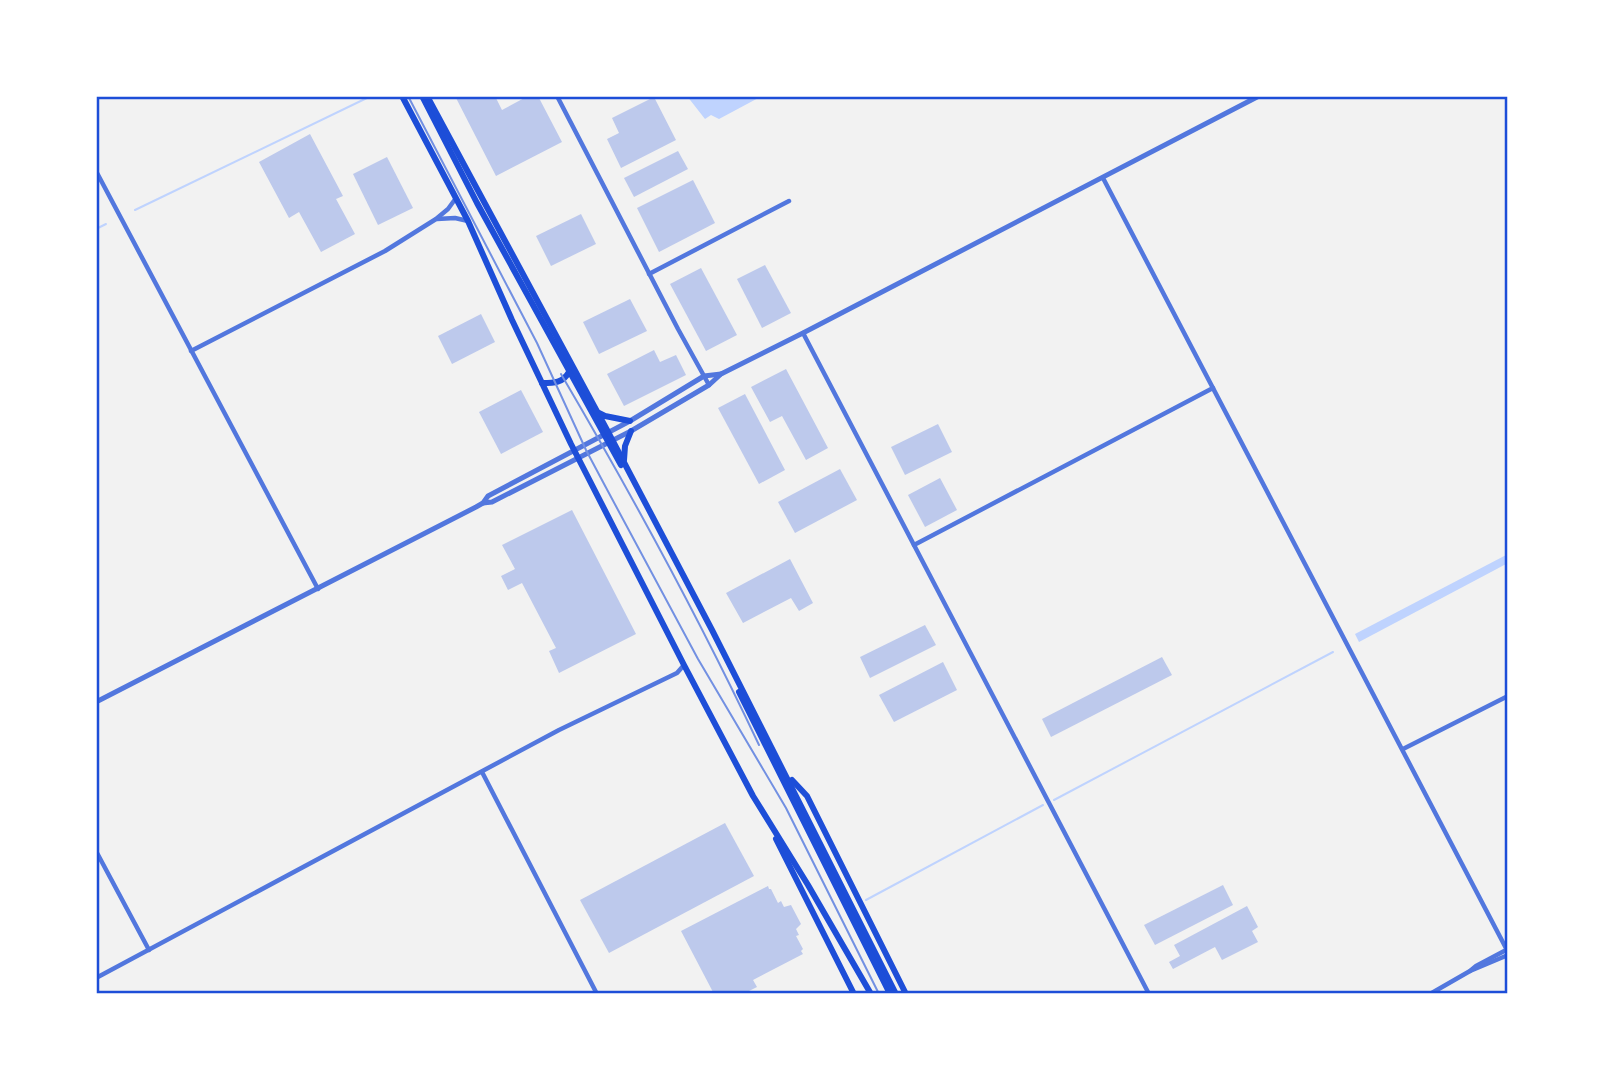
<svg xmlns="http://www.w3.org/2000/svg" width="1604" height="1090" font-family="Manrope,sans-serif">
	<rect width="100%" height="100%" fill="#f2f2f2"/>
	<g fill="#bfd3fe">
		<path d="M687,96h75l-43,23 -8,-4 -6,4z"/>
		<path d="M1508,554v9l-149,79 -4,-8z"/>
	</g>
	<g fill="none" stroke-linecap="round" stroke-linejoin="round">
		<g stroke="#bfd3fe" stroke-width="2">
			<path d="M135,210l236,-114"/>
			<path d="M96,229l10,-5"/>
			<path d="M1054,800l279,-148"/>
			<path d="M866,900l177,-95"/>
		</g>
	</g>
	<g fill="#bdc9ec">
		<path d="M455,96h40l7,14 26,-14h10l24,46 -66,34z"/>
		<path d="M654,97l22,43 -55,28 -14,-29 12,-6 -7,-15z"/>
		<path d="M310,134l33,62 -7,3 19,35 -34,18 -22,-40 -10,6 -30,-56z"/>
		<path d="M678,151l10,18 -54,28 -10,-19z"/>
		<path d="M387,157l26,51 -35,17 -25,-51z"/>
		<path d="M693,180l22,43 -56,29 -22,-44z"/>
		<path d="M581,214l15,30 -45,22 -15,-30z"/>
		<path d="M765,265l26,48 -29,15 -25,-49z"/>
		<path d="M701,268l36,67 -31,16 -36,-67z"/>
		<path d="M630,299l17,32 -48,23 -16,-32z"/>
		<path d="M481,314l14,28 -43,22 -14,-28z"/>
		<path d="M654,350l6,12 16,-7 10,20 -62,31 -17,-32z"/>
		<path d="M786,369l42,79 -22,12 -24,-44 -12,6 -19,-35z"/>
		<path d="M521,390l22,42 -42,22 -22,-42z"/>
		<path d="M745,394l40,76 -26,14 -41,-76z"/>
		<path d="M938,424l14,28 -47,23 -14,-28z"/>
		<path d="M840,469l17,31 -62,33 -17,-31z"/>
		<path d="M940,478l17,32 -32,17 -17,-32z"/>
		<path d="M572,510l64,124 -77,39 -10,-22 7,-3 -34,-65 -14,7 -7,-14 14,-7 -13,-24z"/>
		<path d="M790,559l23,44 -14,8 -8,-13 -48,25 -17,-30z"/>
		<path d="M925,625l11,20 -66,33 -10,-21z"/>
		<path d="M1162,657l10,18 -121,62 -9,-18z"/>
		<path d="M943,662l14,28 -63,32 -15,-27z"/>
		<path d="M725,823l29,53 -145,77 -29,-53z"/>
		<path d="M1223,885l10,20 -78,40 -11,-20z"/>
		<path d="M768,886l1,3h2l7,14 3,-2 3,6 7,-2 10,19 -5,5 3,6 -3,1 7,13 -2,2 2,3 -50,26 4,7 -8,4 1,3h-36l-33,-63z"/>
		<path d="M1247,906l11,21 -6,4 6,11 -36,18 -7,-13 -42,22 -4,-7 11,-6 -6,-11z"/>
	</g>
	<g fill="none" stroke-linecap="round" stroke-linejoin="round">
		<g stroke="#5277de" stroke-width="4.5">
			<path d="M557,96l121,233 31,56"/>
			<path d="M96,171l222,418"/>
			<path d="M1103,178l405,774"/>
			<path d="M437,219l18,-1 13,3"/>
			<path d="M649,274l140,-73"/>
			<path d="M803,333l346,661"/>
			<path d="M191,351l194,-100 51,-32 12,-10 8,-11"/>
			<path d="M914,545l299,-157"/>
			<path d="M1403,749l105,-53"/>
			<path d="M482,772l115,222"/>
			<path d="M96,851l53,99"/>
			<path d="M1470,971l38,-16"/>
			<path d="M96,978l463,-248 118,-57 7,-8"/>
			<path d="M1430,994l40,-23 6,-5 32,-17"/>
		</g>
		<g stroke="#5277de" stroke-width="5">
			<path d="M483,503l9,-1 139,-71 78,-46 12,-11 82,-41 456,-237"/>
			<path d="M96,702l380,-195 7,-4 5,-7 142,-75 74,-45 17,-2"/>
		</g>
		<g stroke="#1d4ed8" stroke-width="6">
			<path d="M402,96l66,125 44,99 59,124 113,221 69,131 55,89 63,109"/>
			<path d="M422,96l55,107 144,262"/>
			<path d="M427,96l180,334 105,200 184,364"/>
			<path d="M542,383c12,0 21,0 27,-11"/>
			<path d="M599,413l6,3 25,5"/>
			<path d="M624,460l1,-14 6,-15"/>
			<path d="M739,692l151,302"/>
			<path d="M792,780l15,16 99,198"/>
			<path d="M776,839l78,155"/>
		</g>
		<g stroke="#7290e2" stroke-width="2">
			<path d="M408,96l129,247 49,107 17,32 95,177 88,149 93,186"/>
			<path d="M561,374c71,121 138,244 198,371"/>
		</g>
	</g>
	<rect width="1604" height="1090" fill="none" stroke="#ffffff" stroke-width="196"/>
	<rect x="98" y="98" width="1408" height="894" fill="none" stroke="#1d4ed8" stroke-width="2.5"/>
</svg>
